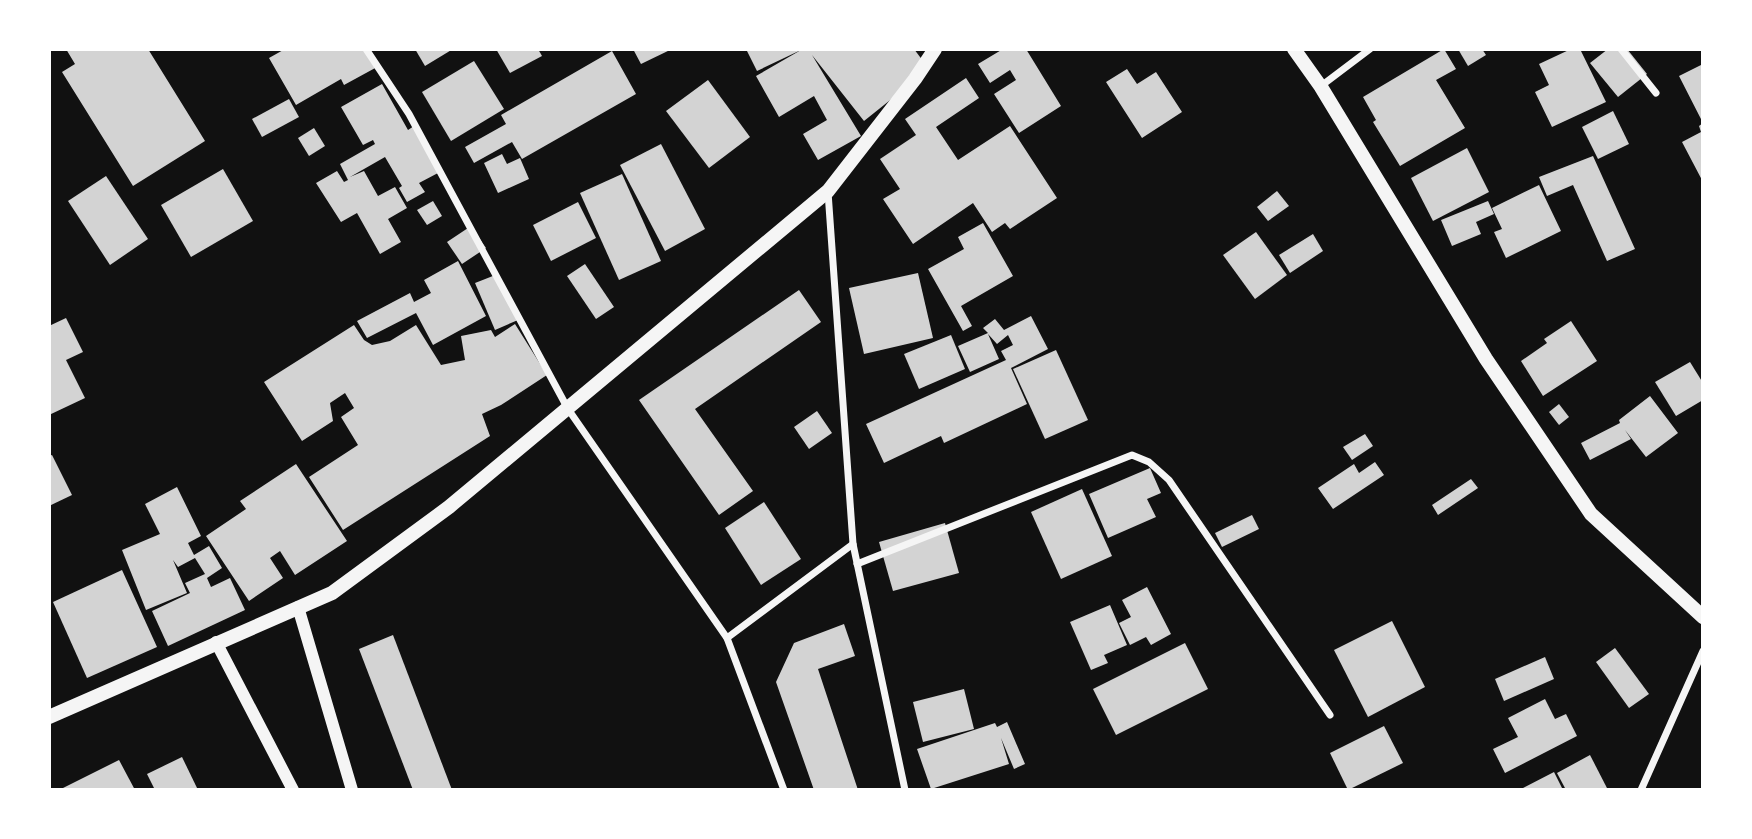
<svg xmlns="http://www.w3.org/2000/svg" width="1752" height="839" font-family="Mulish,sans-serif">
	<rect width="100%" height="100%" fill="#111"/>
	<g fill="#d3d3d3">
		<path d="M66,49h82l57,92 -72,45 -71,-114 13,-8z"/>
		<path d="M285,49h82l10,18 -33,18 -3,-6 -45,26 -27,-47z"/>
		<path d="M415,49h38l-28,17z"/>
		<path d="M496,49h42l4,7 -32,17z"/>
		<path d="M633,49h39l-31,15z"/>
		<path d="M746,49h168l15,20 -65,52 -52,-66 49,81 -43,24 -15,-26 24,-14 -13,-24 -35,21 -23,-41 45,-26 -44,21z"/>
		<path d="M1003,49h23l35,57 -42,27 -25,-39 22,-14 -6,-10 -20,13 -12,-19z"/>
		<path d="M1444,49l12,20 -20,11 29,48 -65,38 -27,-44 3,-2 -13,-23z"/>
		<path d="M1458,49h24l4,6 -18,11z"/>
		<path d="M1571,49h9l26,53 -54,25 -17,-35 14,-7 -10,-21z"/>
		<path d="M1608,49h19l20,25 -29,23 -28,-34z"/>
		<path d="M612,51l24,43 -114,65 -10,-17 -38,21 -9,-16 41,-23 -5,-9z"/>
		<path d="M474,61l30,48 -53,32 -29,-49z"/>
		<path d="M1703,64v118l-21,-40 19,-10 -2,-6 4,-3 -24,-47z"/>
		<path d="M1127,69l10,15 19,-12 26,40 -40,26 -36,-56z"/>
		<path d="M966,78l13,20 -43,29 22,33 52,-34 47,72 -47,31 -5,-6 -13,9 -19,-29 -60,41 -30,-45 17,-10 -20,-30 36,-24 -11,-16z"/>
		<path d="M708,80l42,57 -41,31 -43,-57z"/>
		<path d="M382,84l26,46 9,-6 21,49 -19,10 6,9 -18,10 -8,-14 3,-2 -17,-29 -35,20 14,-6 14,25 17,-9 12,21 -19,11 13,23 -21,12 -23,-41 -16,9 -25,-39 21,-12 7,11 4,-2 -8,-16 35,-20 -2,-4 -10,5 -22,-38z"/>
		<path d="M289,99l10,18 -37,20 -10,-18z"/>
		<path d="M1613,111l16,33 -31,15 -16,-32z"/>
		<path d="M314,128l11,18 -16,10 -11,-18z"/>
		<path d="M661,144l44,85 -40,22 -45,-86z"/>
		<path d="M1467,148l22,44 -56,29 -22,-43z"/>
		<path d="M502,154l5,10 13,-6 9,21 -31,14 -14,-30z"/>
		<path d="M1593,156l42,93 -28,12 -34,-76 -26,11 -8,-19z"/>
		<path d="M223,169l30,52 -62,36 -30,-52z"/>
		<path d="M622,174l39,87 -42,19 -39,-87z"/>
		<path d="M106,176l42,63 -38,26 -42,-64z"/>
		<path d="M1539,185l22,46 -55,27 -12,-26 8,-3 -10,-21z"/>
		<path d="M1277,191l12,15 -21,15 -11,-14z"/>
		<path d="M433,201l9,15 -15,9 -10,-15z"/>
		<path d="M1488,201l6,13 -18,8 5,12 -29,12 -11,-26z"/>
		<path d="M578,202l18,36 -45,23 -18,-36z"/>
		<path d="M983,223l30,53 -52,30 11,20 -9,5 -35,-62 36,-20 -6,-12z"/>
		<path d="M471,226l15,22 -24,16 -15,-22z"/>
		<path d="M1256,232l31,43 -32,24 -32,-44z"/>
		<path d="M1313,234l10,17 -33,22 -11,-18z"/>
		<path d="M458,261l28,55 -53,29 -17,-32 -49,25 -10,-17 53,-28 4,9 17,-9 -7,-13z"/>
		<path d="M585,264l29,43 -18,12 -29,-43z"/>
		<path d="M918,273l15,65 -69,16 -15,-66z"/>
		<path d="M498,274l20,46 -23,10 -20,-47z"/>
		<path d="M799,290l22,32 -126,87 58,82 -34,24 -80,-115z"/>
		<path d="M1031,316l17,33 -37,19 16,36 -83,39 -3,-7 -57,27 -18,-39 140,-64 -5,-9 12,-6 -5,-10 -11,9 -9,-10 11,25 -29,13 -12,-26 30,-13 -5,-5 12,-9 9,11z"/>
		<path d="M66,318l17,34 -17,8 19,38 -36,17v-89z"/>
		<path d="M1571,321l26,40 -54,35 -22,-35 26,-18 -3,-4z"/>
		<path d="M515,324l32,51 -46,30 -19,9 8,22 -147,94 -34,-53 49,-32 -17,-28 13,-9 -9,-15 -15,10 3,18 -31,20 -38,-59 90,-57 10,15 8,5 18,-4 26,-16 25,40 24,-5 -4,-24 30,-6 4,7z"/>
		<path d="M951,335l14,34 -46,20 -15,-35z"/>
		<path d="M1056,350l32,70 -43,19 -32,-70z"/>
		<path d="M1690,362l13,21v17l-27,16 -21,-34z"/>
		<path d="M1650,396l28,37 -32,24 -21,-27 6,9 -41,21 -9,-17 39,-20 -1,-3z"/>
		<path d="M1559,404l10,13 -10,8 -10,-13z"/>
		<path d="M817,411l15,22 -23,16 -15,-22z"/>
		<path d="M1365,434l8,12 -21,14 -9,-13z"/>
		<path d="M52,455l20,40 -23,11v-50z"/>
		<path d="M1375,462l9,13 -51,34 -15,-21 36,-24 5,9z"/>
		<path d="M296,464l51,77 -52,34 -15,-24 -10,7 13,20 -34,23 -43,-65 40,-27 -6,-8z"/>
		<path d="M1150,468l11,25 -14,6 9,18 -48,21 -19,-44z"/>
		<path d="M1471,479l7,9 -40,27 -6,-10z"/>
		<path d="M177,487l24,49 -13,7 6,12 15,-9 13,22 -15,10 4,9 19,-9 15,32 -77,36 -16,-35 38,-18 -5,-10 20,-9 -10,-16 -17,9 -5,-7 14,33 -41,17 -24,-60 38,-16 -15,-30z"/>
		<path d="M1082,489l30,67 -51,23 -30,-67z"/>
		<path d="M764,502l37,57 -40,26 -36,-57z"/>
		<path d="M1252,515l7,14 -37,18 -7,-14z"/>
		<path d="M945,523l14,50 -66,18 -14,-49z"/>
		<path d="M122,570l35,77 -70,31 -34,-76z"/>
		<path d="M1147,587l24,47 -20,11 -5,-8 -16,8 -11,-22 12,-6 -9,-17z"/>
		<path d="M1110,605l17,40 -23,10 4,8 -17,7 -21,-48z"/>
		<path d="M1392,621l33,66 -57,30 -34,-67z"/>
		<path d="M844,624l11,32 -37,13 40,121h-44l-38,-108 18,-39z"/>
		<path d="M393,635l59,155h-39l-54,-141z"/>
		<path d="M1185,643l23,46 -92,46 -23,-46z"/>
		<path d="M1615,648l34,46 -20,14 -33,-46z"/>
		<path d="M1545,657l9,22 -50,22 -9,-22z"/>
		<path d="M964,689l10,40 -51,13 -10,-40z"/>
		<path d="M1545,699l10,20 11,-5 11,22 -72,37 -12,-24 25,-12 -10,-19z"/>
		<path d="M1007,722l18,42 -11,5 -13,-31 8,26 -78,25 -14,-40 78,-26 2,4z"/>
		<path d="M1384,726l19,37 -55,27 -18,-37z"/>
		<path d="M1590,755l18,35h-42l-9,-17z"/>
		<path d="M182,757l16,33h-43l-8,-16z"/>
		<path d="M119,760l16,30h-76z"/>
		<path d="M1554,772l9,18h-44z"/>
	</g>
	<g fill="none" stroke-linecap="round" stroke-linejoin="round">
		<g stroke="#f5f5f5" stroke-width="7">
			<path d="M366,49l43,65 159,295 159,229 57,152"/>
			<path d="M1621,49l35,44"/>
			<path d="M1321,86l49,-37"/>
			<path d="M828,192l25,352 52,246"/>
			<path d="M857,564l275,-109 17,7 20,18 161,235"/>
			<path d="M727,638l126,-94"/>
			<path d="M1641,790l62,-139"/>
		</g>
		<g stroke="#f5f5f5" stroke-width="12">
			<path d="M298,607l54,183"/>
			<path d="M216,642l77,148"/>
		</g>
		<g stroke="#f5f5f5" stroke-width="14">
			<path d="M1294,49l27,38 165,272 105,155 112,103"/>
			<path d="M49,717l283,-124 117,-86 379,-316 87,-112 20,-30"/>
		</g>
	</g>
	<rect width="1752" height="839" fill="none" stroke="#ffffff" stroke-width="102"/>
</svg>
